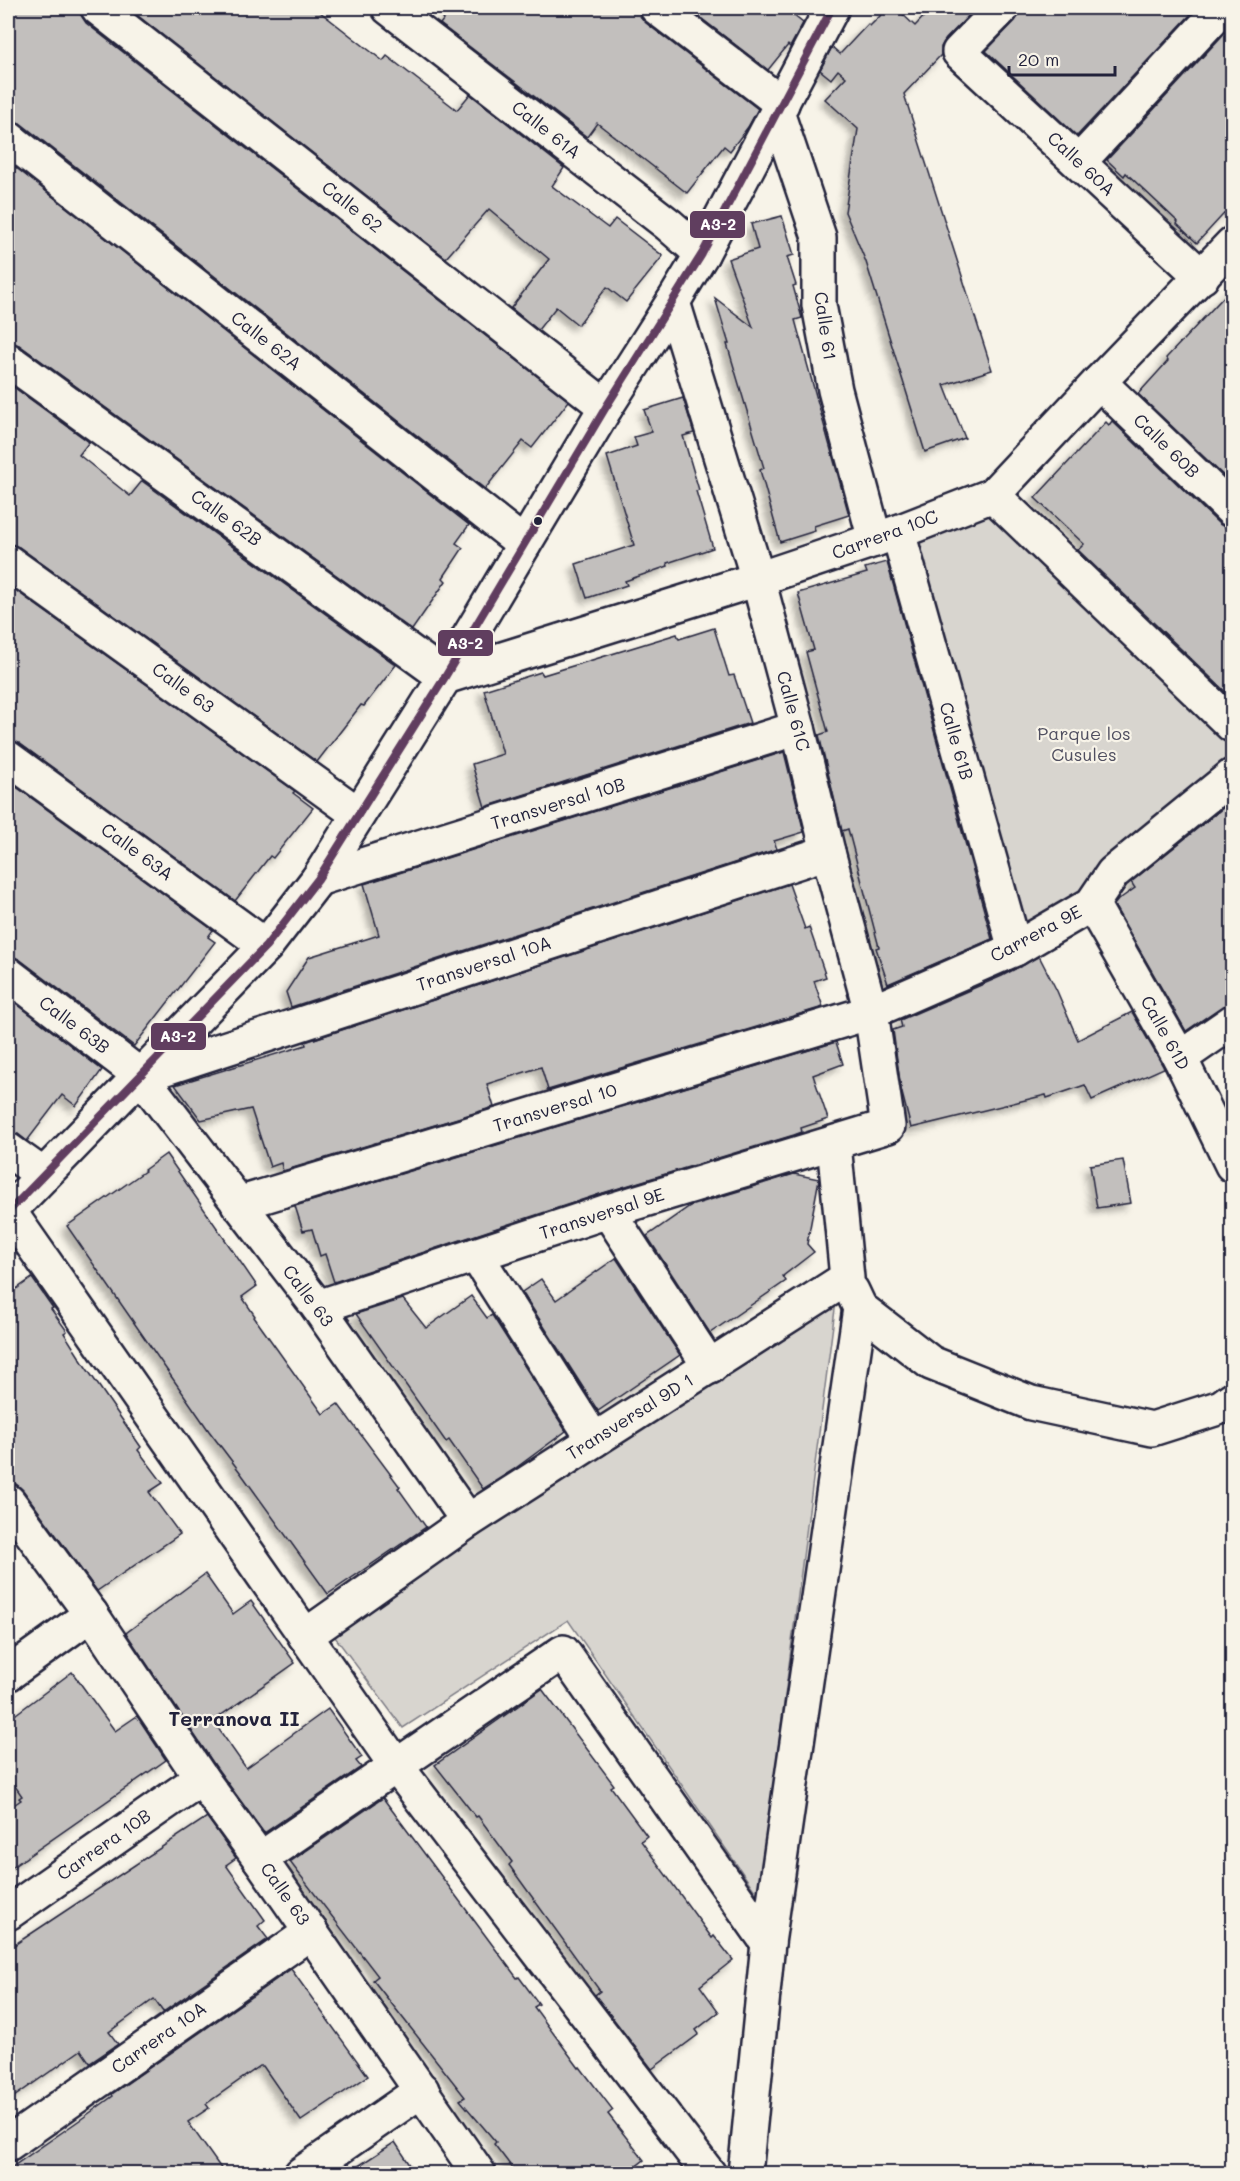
<svg xmlns="http://www.w3.org/2000/svg" width="1240" height="2181" font-family="Mali,sans-serif">
	<defs>
		<filter id="shadow"><feDropShadow dx="-5.5" dy="5.5" stdDeviation="3" flood-color="#0004"/></filter>
	</defs>
	<rect width="100%" height="100%" fill="#f7f3e8"/>
	<filter id="ink" filterUnits="userSpaceOnUse"><feTurbulence type="fractalNoise" baseFrequency=".0167" numOctaves="2"/><feDisplacementMap in="SourceGraphic" scale="12" xChannelSelector="R" yChannelSelector="G"/><feConvolveMatrix kernelMatrix="1 2 1 2 8 2 1 2 1" color-interpolation-filters="sRGB"/></filter>
	<g filter="url(#ink)">
		<g fill="#d8d5cf" stroke="#7d7c85" stroke-width="1.5">
			<path d="M997,511l235,232v20l-151,133 -56,32 -108,-384z"/>
			<path d="M838,1286l-79,611 -191,-277 -165,108 -71,-95z"/>
		</g>
		<g fill="#c2bfbd" stroke="#22223b" stroke-width="1.5" filter="url(#shadow)">
			<path d="M15,8h65l1,7 5,8 483,378 -37,47 -9,-7 -38,48 -465,-366 -12,-3v-103z"/>
			<path d="M128,8h187l68,53 4,-5 70,54 13,-16 94,74 -12,18 56,42 7,-9 48,37 -37,46 -19,-15 -29,38 -22,-18 -18,23 -27,-22 38,-49 -60,-50 -43,49z"/>
			<path d="M452,8h187l1,8 6,7 112,86 -10,18 -18,24 -6,-5 -37,47 -90,-70 -10,14 -147,-113z"/>
			<path d="M688,8h96l19,15 -13,24 -2,-2 -20,25z"/>
			<path d="M888,8h8l19,18 17,-18h44l-30,31 -5,8v8l-37,39 88,276 -48,15 21,53 -40,14 -59,-190 -21,-50 13,-83 -33,-30 21,-22 -8,-7 -7,9 -11,-9 12,-23 8,7 28,-30 2,2z"/>
			<path d="M1020,8h165l6,6 -114,122 -91,-85 29,-30 5,-8z"/>
			<path d="M1233,24v180l-36,39 -20,-19 1,-2 -52,-49 -2,3 -17,-16z"/>
			<path d="M8,161l461,364 -13,18 7,5 -20,30 3,3 -34,49 -393,-285 -11,-3z"/>
			<path d="M782,216l12,39 -7,2 9,28 -3,1 9,32 -7,2 54,195 -35,11 1,5 -35,11 -20,-72 4,-2 -37,-124h2l-14,-46 38,29 -25,-68 30,-10 -7,-25z"/>
			<path d="M1233,287v184l-7,7 -88,-84 30,-33 -2,-3z"/>
			<path d="M8,383l81,59 -10,13 51,41 12,-15 254,184 -32,41 -3,-1 -44,57 -298,-215 -11,-3z"/>
			<path d="M683,398l11,35 -11,3 16,54 -3,1 17,57 -46,15 1,3 -43,15 2,4 -40,13 -11,-34 58,-19 -27,-89 30,-10 -3,-9 18,-5 -8,-22z"/>
			<path d="M1112,421l107,103 14,8v167l-155,-149 6,-6 -49,-46 71,-76 3,3z"/>
			<path d="M887,562l105,377 -104,45 -12,-36 3,-1 -31,-118 -6,2 -23,-96 9,-3 -22,-80 8,-2 -16,-57 69,-20 -2,-5z"/>
			<path d="M8,585l287,206 -2,2 20,15 -40,50 -3,-2 -35,45 -216,-158 -11,-3z"/>
			<path d="M714,628l15,48 5,-1 16,48 -265,84 -13,-43 31,-10 -19,-64 57,-18 2,3 134,-41 2,5z"/>
			<path d="M784,752l20,80 -30,9 3,8 -486,158 -5,-15 23,-35 70,-22 -15,-51z"/>
			<path d="M8,781l205,149 -5,7 7,5 -81,104 -115,-87 -11,-3z"/>
			<path d="M1233,800v204l-12,3 -35,24 -72,-126 4,-5 17,-12 -4,-6z"/>
			<path d="M789,884l16,45 4,-2 17,50 -12,4 9,26 -275,83 -7,-23 -54,17 7,23 -211,64 -2,-8 -11,4 -19,-58 -50,11 -26,-35 131,-40 -1,-3z"/>
			<path d="M1039,956l18,35 21,49 54,-28 32,56 -72,32 -7,-15 -38,13 -1,-3 -135,33 -10,-39 -8,-59 9,-3 -2,-7 102,-44z"/>
			<path d="M8,997l94,73 -26,36 -14,-11 -35,46 -9,-7 -10,-2z"/>
			<path d="M836,1042l7,22 -30,11 15,44 -27,9 1,4 -8,3 -191,58 -269,89 -9,-28 -5,2 -8,-27 -9,2 -8,-25z"/>
			<path d="M166,1154l91,132 -15,11 13,19 -1,1 69,97 15,-10 62,83 -2,1 28,39 -98,67 -88,-122 -31,-41 -142,-205 78,-55 -1,-1z"/>
			<path d="M1123,1160l8,43 -34,5 -7,-43z"/>
			<path d="M794,1174l25,5 -12,65 7,8 -31,24 3,5 -76,52 -63,-97 43,-30z"/>
			<path d="M616,1258l64,97 -82,56 -76,-119 19,-13 15,21z"/>
			<path d="M32,1278l21,30 -2,1 16,22 -3,2 21,33 56,81 -3,3 25,33 -14,9 31,42 -83,57 -74,-101 -7,-6 -8,-1v-188z"/>
			<path d="M471,1296l16,22 5,-3 74,116 -53,39 -30,19 -34,-49 -3,2 -90,-128 47,-15 23,29z"/>
			<path d="M205,1574l28,40 18,-13 44,62 -82,58 33,47 82,-59 34,48 -6,4 5,6 -97,66 -48,-66 -90,-134z"/>
			<path d="M72,1672l43,59 22,-15 29,44 -158,110v-61l13,-9 -2,-2 3,-2 -14,-20v-56z"/>
			<path d="M542,1689l72,96 -3,2 36,49 -6,5 71,97 2,-2 19,24 -33,26 19,26 -23,18 3,4 -47,35 -57,-74 5,-4 -91,-126 3,-3 -34,-46 -2,1 -41,-52z"/>
			<path d="M383,1798l134,180 2,-1 20,27 -5,3 45,61 1,-1 33,43 -5,4 36,46 -18,14h-109l-23,-30 2,-2 -36,-42 5,-3 -92,-117 5,-4 -88,-114z"/>
			<path d="M207,1817l29,41 -10,7 39,55 -7,6 10,13 -105,73 -9,-13 -45,33 9,12 -28,19 -9,-13 -73,51v-152z"/>
			<path d="M291,1969l77,107 -67,45 -38,-55h-3l-54,38 3,4 -21,14 37,52h-217v-4l76,-53 29,-21 -1,-2z"/>
			<path d="M395,2142l21,32h-70z"/>
		</g>
		<g fill="none" stroke-linecap="round" stroke-linejoin="round">
			<defs>
				<g id="minor">
					<path d="M98,8l508,399"/>
					<path d="M389,8l280,217 33,29"/>
					<path d="M657,8l125,96"/>
					<path d="M1002,8l-43,44 243,225"/>
					<path d="M777,112l42,125v68l16,85 40,150"/>
					<path d="M8,138l516,406"/>
					<path d="M1079,162l143,-154"/>
					<path d="M8,360l437,317 313,-98 140,-47 95,-37 106,-113 133,-138"/>
					<path d="M1099,382l133,128"/>
					<path d="M993,495l239,230"/>
					<path d="M898,532l117,417"/>
					<path d="M8,562l350,252"/>
					<path d="M8,758l258,188"/>
					<path d="M318,879l480,-151"/>
					<path d="M1092,904l88,154 52,107"/>
					<path d="M8,974l133,102 177,231 150,214"/>
					<path d="M1180,1058l52,-36"/>
					<path d="M141,1076l687,-224"/>
					<path d="M8,1150l35,25"/>
					<path d="M238,1204l633,-192 144,-63 77,-45 21,-31 119,-97"/>
					<path d="M9,1211l388,556 312,407"/>
					<path d="M608,1211l102,156"/>
					<path d="M476,1255l118,185"/>
					<path d="M852,1291l8,17 71,55 100,40 121,26 69,-22 11,-8"/>
					<path d="M318,1307l290,-96 280,-85 -17,-114 -43,-160 -30,-124 -40,-149 -85,-277"/>
					<path d="M8,1501l83,113 110,164 59,81 219,315"/>
					<path d="M305,1636l163,-115 379,-243 -13,-134"/>
					<path d="M8,1674l83,-60"/>
					<path d="M260,1859l303,-207 205,291"/>
					<path d="M8,1913l193,-135"/>
					<path d="M8,2144l303,-212"/>
					<path d="M301,2174l121,-84"/>
					<path d="M745,2174l23,-231 92,-635"/>
				</g>
				<path id="major" d="M8,1212l258,-266 52,-67 127,-202 161,-270 67,-105 29,-48 130,-246"/>
			</defs>
			<use href="#minor" stroke="#22223b" stroke-width="38"/>
			<use href="#major" stroke="#22223b" stroke-width="38"/>
			<use href="#minor" stroke="#f7f3e8" stroke-width="33"/>
			<use href="#major" stroke="#f7f3e8" stroke-width="33"/>
			<defs>
				<path id="bus-1" d="M8,1212l258,-266 52,-67 127,-202 161,-270 96,-153 130,-246"/>
			</defs>
			<use href="#bus-1" stroke="#f7f3e8" stroke-width="12"/>
			<use href="#bus-1" stroke="#603e5f" stroke-width="8"/>
		</g>
	</g>
	<circle fill="#22223b" stroke="#f7f3e8" stroke-width="2" cx="538" cy="521" r="5"/>
	<g text-anchor="middle" stroke-width="4.5" stroke-linejoin="round" paint-order="stroke">
		<g font-size="18" fill="#22223b" stroke="#f7f3e8">
			<text transform="translate(546 130) rotate(38)" y="6">Calle 61A</text>
			<text transform="translate(1081 164) rotate(43)" y="6">Calle 60A</text>
			<text transform="translate(352 207) rotate(38)" y="6">Calle 62</text>
			<text transform="translate(825 326) rotate(82)" y="6">Calle 61</text>
			<text transform="translate(266 341) rotate(38)" y="6">Calle 62A</text>
			<text transform="translate(1166 446) rotate(44)" y="6">Calle 60B</text>
			<text transform="translate(226 518) rotate(36)" y="6">Calle 62B</text>
			<text transform="translate(885 535) rotate(-20)" y="6">Carrera 10C</text>
			<text transform="translate(183 688) rotate(36)" y="6">Calle 63</text>
			<text transform="translate(793 711) rotate(75)" y="6">Calle 61C</text>
			<text transform="translate(956 741) rotate(74)" y="6">Calle 61B</text>
			<text transform="translate(558 804) rotate(-17)" y="6">Transversal 10B</text>
			<text transform="translate(137 852) rotate(36)" y="6">Calle 63A</text>
			<text transform="translate(1036 934) rotate(-28)" y="6">Carrera 9E</text>
			<text transform="translate(484 964) rotate(-18)" y="6">Transversal 10A</text>
			<text transform="translate(74 1025) rotate(37)" y="6">Calle 63B</text>
			<text transform="translate(1165 1033) rotate(61)" y="6">Calle 61D</text>
			<text transform="translate(555 1108) rotate(-17)" y="6">Transversal 10</text>
			<text transform="translate(602 1214) rotate(-18)" y="6">Transversal 9E</text>
			<text transform="translate(308 1296) rotate(53)" y="6">Calle 63</text>
			<text transform="translate(630 1417) rotate(-32)" y="6">Transversal 9D 1</text>
			<text transform="translate(104 1845) rotate(-35)" y="6">Carrera 10B</text>
			<text transform="translate(285 1894) rotate(55)" y="6">Calle 63</text>
			<text transform="translate(159 2038) rotate(-35)" y="6">Carrera 10A</text>
		</g>
		<g font-size="18" fill="#504f60" stroke="#f7f3e8">
			<text x="1084" y="740">Parque los<tspan x="1084" dy="21">Cusules</tspan></text>
		</g>
		<g font-size="20" font-weight="bold" fill="#22223b" stroke="#f7f3e8">
			<text x="234" y="1726">Terranova II</text>
		</g>
	</g>
	<g stroke="#f7f3e8" stroke-width="2">
		<rect x="689" y="210" width="57" height="29" rx="6" fill="#603e5f"/>
		<rect x="437" y="629" width="57" height="28" rx="6" fill="#603e5f"/>
		<rect x="150" y="1022" width="57" height="29" rx="6" fill="#603e5f"/>
	</g>
	<g font-size="16" text-anchor="middle" font-weight="bold" fill="#fff">
		<text x="718" y="230">A3-2</text>
		<text x="465" y="649">A3-2</text>
		<text x="178" y="1042">A3-2</text>
	</g>
	<rect width="1240" height="2181" fill="none" stroke="#f7f3e8" stroke-width="30"/>
	<rect x="15" y="15" width="1210" height="2151" fill="none" stroke="#22223b" stroke-width="2" filter="url(#ink)"/>
	<path d="M1009 66v9h106v-9" fill="none" stroke="#22223b" stroke-width="3"/>
	<text x="1018" y="66" font-size="18" fill="#22223b" stroke="#f7f3e8" stroke-width="4.5" paint-order="stroke">20 m</text>
</svg>
